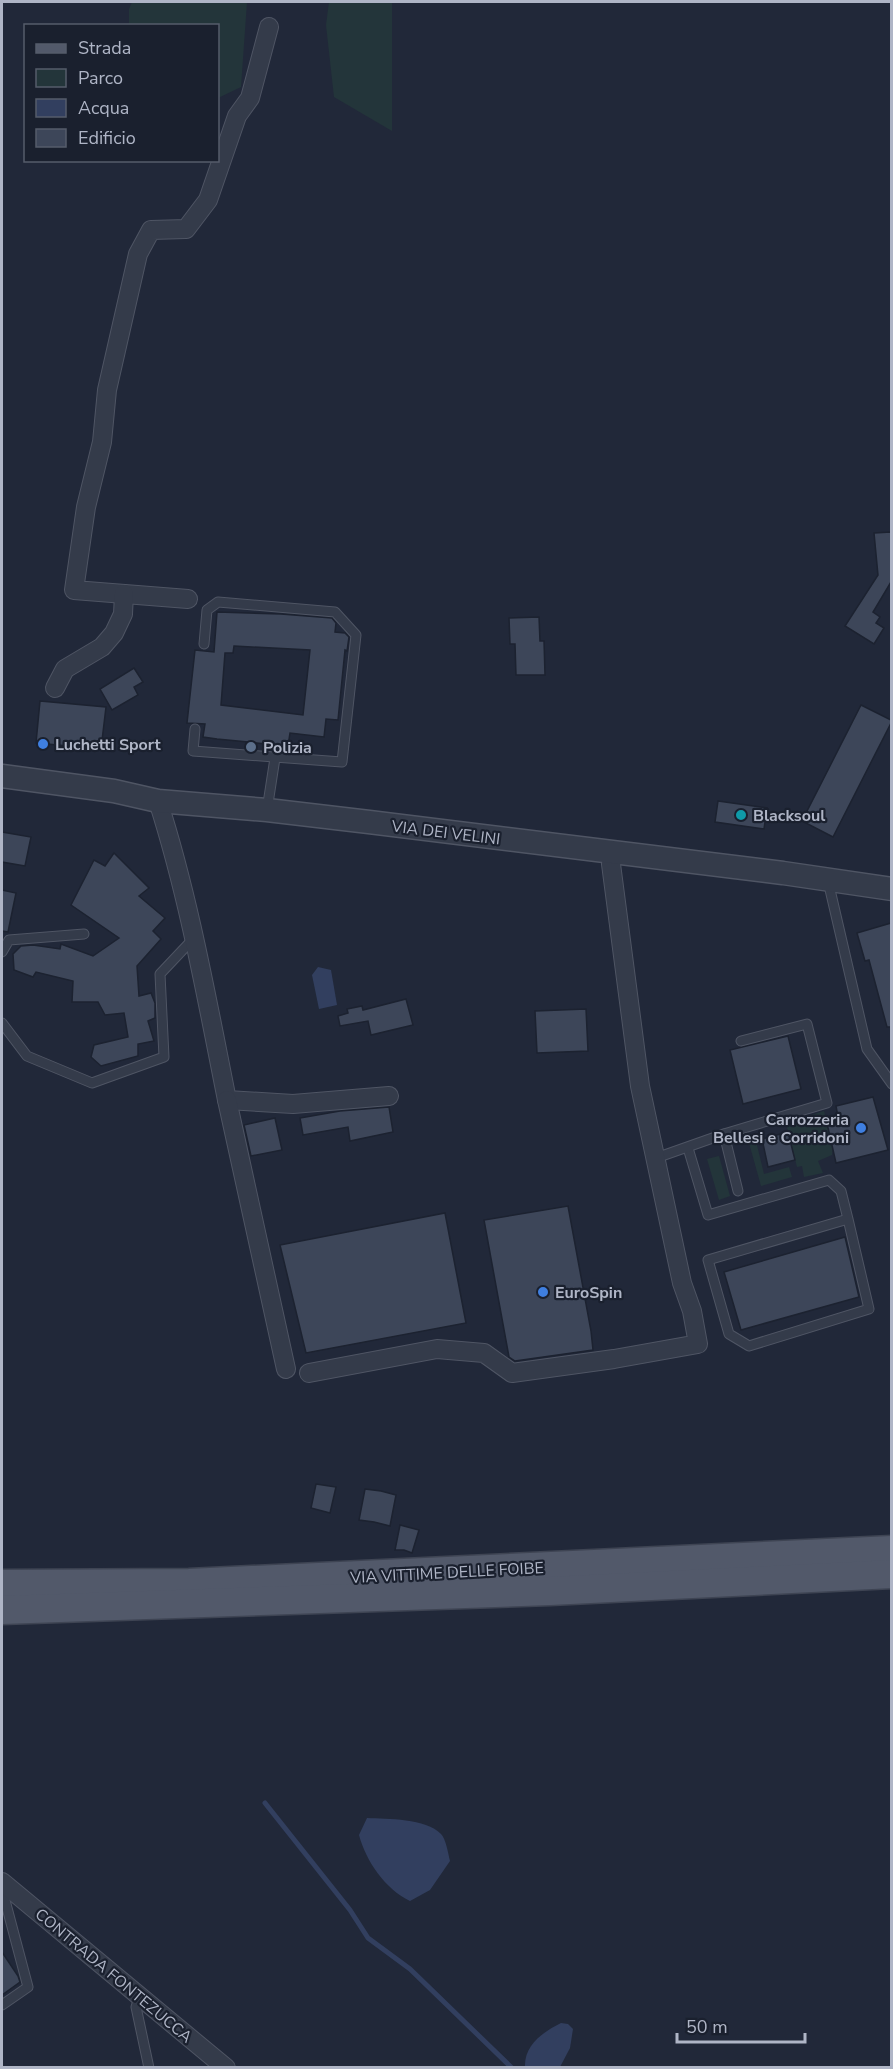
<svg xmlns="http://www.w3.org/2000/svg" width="893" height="2069" font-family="'Nunito Sans',sans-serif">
	<rect width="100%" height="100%" fill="#212839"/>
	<g fill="#23353a">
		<path d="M132,2h115l-6,85 -23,11v-72l-89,-1v-16z"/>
		<path d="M329,2h63v129l-58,-34 -8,-72z"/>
		<path d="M824,1111l9,36 -1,8 -14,6 5,12 -19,4 -2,-11 -5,1 -11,-44z"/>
		<path d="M756,1141l8,33 25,-7 3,10 -31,9 -12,-43z"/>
		<path d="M719,1156l11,40 -11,4 -12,-41z"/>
	</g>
	<g fill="#323f5f">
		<path d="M318,967l13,3 6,35 -18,4 -7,-34z"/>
		<path d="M367,1818c20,1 59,0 74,16 5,5 7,19 9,27l-20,29 -20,11c-25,-12 -44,-40 -51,-66z"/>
		<path d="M561,2023l7,1 5,5 -3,19 -10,19h-35c-1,-22 18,-35 36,-44z"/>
	</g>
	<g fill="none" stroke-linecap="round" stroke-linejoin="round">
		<path stroke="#323f5f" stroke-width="5" d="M265,1803l85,107 18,28 42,31 102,99"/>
	</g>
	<g fill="#3d4659" stroke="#1c2230" stroke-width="1.5" fill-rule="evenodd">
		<path d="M891,532v50l-18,30 7,5 -4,6 8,5 -10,16 -29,-18 33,-51 -4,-42z"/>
		<path d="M217,612l64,2 51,4 4,5 -1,9 10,1 4,4 -2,14 -2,-1 -7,70 -12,-1 -2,18 -34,-4 -2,13 -71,-7 -14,-2 2,-13 -18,-1 8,-73 19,2zM234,646l76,4 -7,65 -82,-10 4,-52h8z"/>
		<path d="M539,617l1,24h4l1,34h-29l-1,-31h-5l-1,-26z"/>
		<path d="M134,668l9,14 -9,5 4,8 -26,15 -12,-21z"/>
		<path d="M40,701l66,6 -5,42 -65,-6z"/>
		<path d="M861,705l30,15v3l-58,114 -31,-16z"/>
		<path d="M718,801l49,7 -3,21 -49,-7z"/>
		<path d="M2,832l29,5 -6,29 -23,-4z"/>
		<path d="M114,853l35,35 -10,8 26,22 -12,13 8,8 -24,27 2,30 12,-3 4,10v15l-7,3 6,20 -16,3v12l-37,10 -10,-9 3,-12 34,-8 -4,-24 -19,2 -7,-13h-26l1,-21 -37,-9 -3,5 -19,-7 -1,-16 8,-8 12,-1 27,4 1,-5 32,12 26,-18 -48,-33 23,-45 11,6z"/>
		<path d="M2,890l14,3 -8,39 -6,-1z"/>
		<path d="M891,923v104h-4l-18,-67 -4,1 -8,-28z"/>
		<path d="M406,999l7,26 -42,10 -3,-14 -28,5 -2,-10 10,-3 -1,-4 15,-3 1,4z"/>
		<path d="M586,1009l2,42 -51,2 -2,-42z"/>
		<path d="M788,1036l13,53 -58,15 -13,-54z"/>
		<path d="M873,1097l15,53 -52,13 -10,-44 12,-2 -2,-11z"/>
		<path d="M389,1107l4,25 -43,9 -2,-14 -45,8 -3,-17 40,-7z"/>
		<path d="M275,1118l7,32 -31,6 -7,-31z"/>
		<path d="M788,1132l7,28 -27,7 -6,-28z"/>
		<path d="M568,1206l23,125 2,19 -78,11 -6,-4 -25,-137z"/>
		<path d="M445,1213l21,110 -160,30 -26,-108z"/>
		<path d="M845,1237l14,60 -118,33 -17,-58z"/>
		<path d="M316,1484l20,3 -6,26 -19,-5z"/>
		<path d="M365,1489l16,2 15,4 -6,31 -16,-4 -15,-2z"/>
		<path d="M400,1525l19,5 -7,23 -8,-3h-9z"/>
		<path d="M2,1952l16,24 2,6 -18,13z"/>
	</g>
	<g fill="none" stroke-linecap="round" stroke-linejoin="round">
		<defs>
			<g id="service">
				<path d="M195,729l-2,22 149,11 14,-127 -21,-23 -117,-10 -11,8 -3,34"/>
				<path d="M267,810l8,-52"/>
				<path d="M828,881l39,168 25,35"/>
				<path d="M2,952l7,-12 75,-6"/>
				<path d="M2,1023l25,33 65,27 72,-26 -4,-83 34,-36"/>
				<path d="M724,1134l14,57"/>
				<path d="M688,1148l20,67 121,-35 12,11 7,28 -140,41 21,74 20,12 120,-37 -21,-90"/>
				<path d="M656,1158l68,-24 103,-31 -20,-79 -66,17"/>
				<path d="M2,1889l26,98 -26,18"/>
				<path d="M139,1998l-3,9 13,61"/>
			</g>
			<g id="minor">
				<path d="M188,599l-114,-9 12,-83 16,-65 5,-52 31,-136 13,-24 35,-1 22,-29 29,-84 13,-18 19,-71"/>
				<path d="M55,688l10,-19 37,-22 12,-14 9,-19 1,-20"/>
				<path d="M158,801c31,97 49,199 69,299l66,4 96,-8"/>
				<path d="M227,1100l59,269"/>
				<path d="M309,1373l128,-24 47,4 28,20 102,-14 84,-15 -6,-33 -10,-28 -42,-197 -29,-222 2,-12"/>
				<path d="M2,1882l224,186"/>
			</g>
			<path id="tertiary" d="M2,776l112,15 44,10 109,9 102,12 414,51 109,16"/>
			<g id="primary">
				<path d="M2,1584l187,-1 703,-33"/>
				<path d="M2,1610l548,-19 342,-17"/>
			</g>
		</defs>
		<use href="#service" stroke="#4f5564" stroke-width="11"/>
		<use href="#minor" stroke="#4f5564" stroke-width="20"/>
		<use href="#tertiary" stroke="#4f5564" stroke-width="25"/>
		<use href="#primary" stroke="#3e4453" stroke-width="31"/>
		<use href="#service" stroke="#343b4a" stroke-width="9"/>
		<use href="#minor" stroke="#343b4a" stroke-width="18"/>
		<use href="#tertiary" stroke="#343b4a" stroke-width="22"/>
		<use href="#primary" stroke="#52596a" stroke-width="28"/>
	</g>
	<g fill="#3f7fe0" stroke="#1a202e" stroke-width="2">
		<circle cx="43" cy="744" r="6"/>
		<circle cx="861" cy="1128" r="6"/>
		<circle cx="543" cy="1292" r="6"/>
	</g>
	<circle fill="#5c6f8a" stroke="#1a202e" stroke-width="2" cx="251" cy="747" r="6"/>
	<circle fill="#0f9aa8" stroke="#1a202e" stroke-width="2" cx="741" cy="815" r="6"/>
	<g text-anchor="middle" stroke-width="4.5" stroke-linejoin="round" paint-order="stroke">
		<g font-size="16" font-weight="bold" fill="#afb5c6" stroke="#1a202e" text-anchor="start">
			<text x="55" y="750">Luchetti Sport</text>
			<text x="263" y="753">Polizia</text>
			<text x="753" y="821">Blacksoul</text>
			<text x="849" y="1125" text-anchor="end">Carrozzeria<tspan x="849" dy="18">Bellesi e Corridoni</tspan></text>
			<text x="555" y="1298">EuroSpin</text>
		</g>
		<g font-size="16" fill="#afb5c6" stroke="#1a202e">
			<text transform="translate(446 832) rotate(7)" y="6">VIA DEI VELINI</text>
			<text transform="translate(447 1572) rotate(-3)" y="6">VIA VITTIME DELLE FOIBE</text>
			<text transform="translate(114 1975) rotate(40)" y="6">CONTRADA FONTEZUCCA</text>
		</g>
	</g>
	<rect width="893" height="2069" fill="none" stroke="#afb5c6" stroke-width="6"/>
	<rect x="24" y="24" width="195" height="138" fill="#1a202e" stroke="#565c6b" stroke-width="1.5"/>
	<rect x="36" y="44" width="30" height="9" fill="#52596a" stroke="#565c6b" stroke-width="1.5"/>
	<text x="78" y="54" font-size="18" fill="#afb5c6">Strada</text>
	<rect x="36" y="69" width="30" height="18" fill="#23353a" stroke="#565c6b" stroke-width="1.5"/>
	<text x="78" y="84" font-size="18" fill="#afb5c6">Parco</text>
	<rect x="36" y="99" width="30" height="18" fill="#323f5f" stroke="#565c6b" stroke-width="1.5"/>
	<text x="78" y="114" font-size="18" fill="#afb5c6">Acqua</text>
	<rect x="36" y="129" width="30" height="18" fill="#3d4659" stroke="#565c6b" stroke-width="1.5"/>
	<text x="78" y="144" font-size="18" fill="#afb5c6">Edificio</text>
	<path d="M677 2033v9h128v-9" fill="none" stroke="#afb5c6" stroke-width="3"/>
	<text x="686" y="2033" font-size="18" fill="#afb5c6" stroke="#1a202e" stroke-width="4.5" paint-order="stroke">50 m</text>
</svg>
